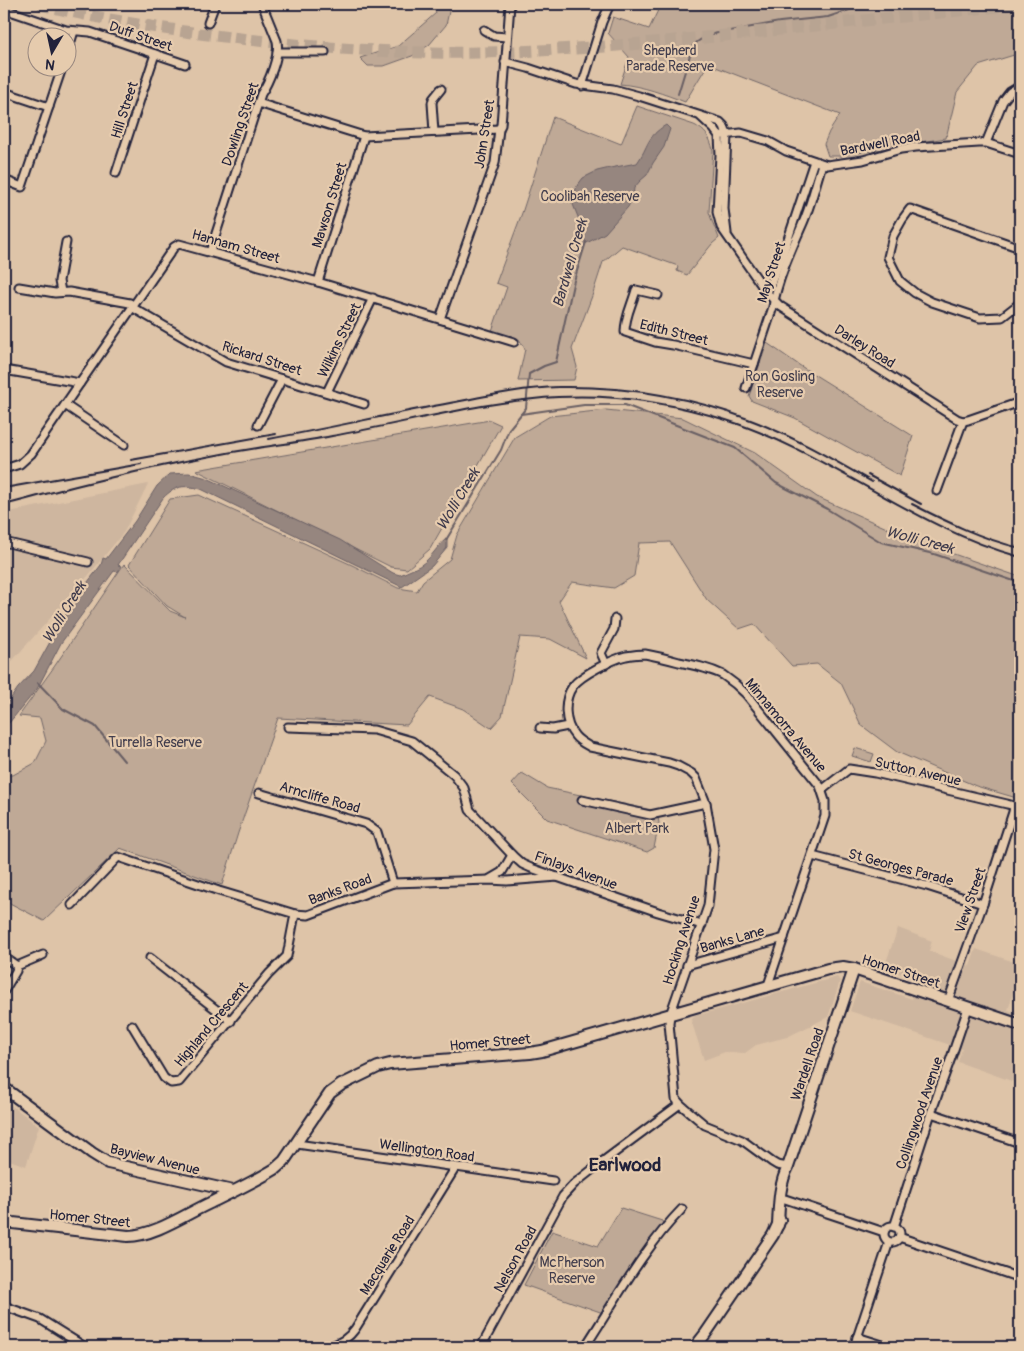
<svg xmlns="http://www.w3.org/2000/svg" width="1024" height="1351" font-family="Pangolin,sans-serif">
	<rect width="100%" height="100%" fill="#dec4a8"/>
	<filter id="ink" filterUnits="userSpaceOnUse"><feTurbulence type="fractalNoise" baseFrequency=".02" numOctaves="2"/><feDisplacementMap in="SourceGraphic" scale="10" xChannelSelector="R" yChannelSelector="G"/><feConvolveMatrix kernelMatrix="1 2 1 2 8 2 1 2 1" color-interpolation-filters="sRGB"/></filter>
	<g filter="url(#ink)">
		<g fill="#ceb69f">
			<path d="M148,484l-24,48 -36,44 -84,94v-157z"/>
			<path d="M898,928l34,13 -3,10 41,15 6,-17 44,15v9l-12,37 12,4v70l-62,-22 4,-13 -112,-38 10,-29 52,17 7,-19 -35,-12z"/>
			<path d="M837,977l3,4 -12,36 -41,20 -31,8 -11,8 -20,-1 -21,8 -13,-40 4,-4z"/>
			<path d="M4,1100l35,26 -13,40 -22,-8z"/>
		</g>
		<g fill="#bfa996" stroke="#706668">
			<path d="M432,4h17l1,3 -4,18 -17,20 -17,11 -28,10h-16l-8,-8 38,-12 38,-33z"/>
			<path d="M661,4h15l2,4 19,-4h323v54l-6,-3 -36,11 -21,26 -11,46 -19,3 -86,15h-13l-4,-12 5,-12 11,-17 -132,-51 -23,38c-21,-8 -42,-16 -65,-18l9,-27 -21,-24 5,-16 36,12z"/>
			<path d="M637,106l57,19c11,5 16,12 19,25l-4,62 3,9 7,17 -7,6 -25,31 -10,-4 1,-5 -56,-20 -19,16 -11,34 -20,53 5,18 -3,13 -56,1 7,-32 -6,-10c-10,0 -19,-1 -27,-8l15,-44 -11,-4 26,-70 31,-96 68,27z"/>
			<path d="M767,343l32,22 114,71 -13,40 -105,-58 -43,-17 -3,-5z"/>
			<path d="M606,410l77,8 72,35 62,44 99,44 104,36v222l-44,-13 -79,-34 -36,-27 -20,-42 -24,-19 -25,2 -38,-42 -15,5 -32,-29 -37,-58 -31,1 -5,33 -20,12 -42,-6 -13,19 27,57 -36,-19 -30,-2 -18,79 -11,12 -28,-19 -33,-12 -23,28 -129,-7 -40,115 -16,52 -102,-37 -76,73 -40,-21v-125h9l22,-12 11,-22 -6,-23 -21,-2 35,-49 70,-103 46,47 15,6 -18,-11 -38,-41 41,-66 29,-4 153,70 46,23 19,3 6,-10 27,-22 7,-24 58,-98 35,-21z"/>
			<path d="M490,420l11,5 -71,124 -23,20 -16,-2 -195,-97z"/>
			<path d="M855,748l19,6 -3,8 -19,-6z"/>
			<path d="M522,773l25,15 110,23 2,12 -5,25 -7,4 -100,-33 -35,-35z"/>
			<path d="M621,1208l41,13 1,3 -60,89 -79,-28 28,-54 46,15z"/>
		</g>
		<g fill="#96867f" stroke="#685e64">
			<path d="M666,125l4,4 -6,18 -11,16 -6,12 -7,6 -6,7 -1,9 -5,10 -23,26 -20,11 -1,-12 -12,-30 5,-16 6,-8 14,-7 13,-3 27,-5c12,-17 9,-26 29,-38z"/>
			<path d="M189,473l18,5 133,62 53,33 7,2c8,-4 18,-7 25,-13 8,-7 13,-17 22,-24v10l-15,18 -30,21 -201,-98c-17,-4 -25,-4 -38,9l-45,67 3,1 -3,6 -4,-1 -53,72 -24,46 -33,40v-23l5,-5 9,-13 16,-17 37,-67 30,-39 2,-7 3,1 29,-38 22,-35 13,-12z"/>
		</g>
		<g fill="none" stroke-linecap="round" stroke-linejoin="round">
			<g stroke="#685e64" stroke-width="2">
				<path d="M678,94l15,-49 14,-10 73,-13 48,-5 21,-7 12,-6"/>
				<path d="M521,414l63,-9h41l110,43 41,35 51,26 54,33 53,12 86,29"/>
				<path d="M446,540l55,-90 8,-21 17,-21 3,-34 15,-8 12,-4 17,-78 13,-42"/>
				<path d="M38,683l25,26 32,17 29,35"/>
			</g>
			<path stroke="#b8a492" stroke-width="12" stroke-dasharray="12 6" stroke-linecap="butt" d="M39,4c67,17 136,27 205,35 85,10 171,16 257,13 98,-3 195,-13 292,-24 76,-8 152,-16 227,-24"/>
			<defs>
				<g id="street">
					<path d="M4,9l62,21 24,2 95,32"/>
					<path d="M208,23l7,-19"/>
					<path d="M484,30l10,6 13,1"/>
					<path d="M68,51l6,-20"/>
					<path d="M277,52h48"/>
					<path d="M505,62l23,6 48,16 37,5 26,7 81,26 4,4 3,9 -3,74 3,24"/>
					<path d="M582,86l20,-64 8,-18"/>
					<path d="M4,92l45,15"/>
					<path d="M258,103l106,33 135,-7"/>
					<path d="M701,117l13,12 5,7 1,19 -3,57 4,15 46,66 13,13 177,113 6,2 5,-1 52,-18"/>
					<path d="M434,132l-2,-29 1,-4 8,-10"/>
					<path d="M723,135l18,-2 27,8 18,10 41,14 36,-5 38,-11 15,-2 63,-4h7l34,11"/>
					<path d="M986,143l17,-42 7,-9 10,-6"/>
					<path d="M116,173l39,-119"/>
					<path d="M4,180l18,7 40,-119"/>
					<path d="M1020,248l-110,-39 -8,11 -9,16 -5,21 12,24 15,12 17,9 48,16 22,-1 18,-14"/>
					<path d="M210,252l51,-158c8,-12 19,-39 16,-53l-15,-37"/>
					<path d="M318,282l46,-146"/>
					<path d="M19,287l36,6 14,-1 61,11 5,6 91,53 138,42"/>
					<path d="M61,292l-2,-11 7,-39"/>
					<path d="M767,293l17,-42 30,-90"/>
					<path d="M658,295l-22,-5c-4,15 -11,26 -11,42l30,10 18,3 81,19"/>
					<path d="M440,319l55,-156 4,-34 2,-4 9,-121"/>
					<path d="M4,370l76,13"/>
					<path d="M746,388l27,-81c4,-26 19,-59 30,-84 8,-18 13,-40 19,-59"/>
					<path d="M327,392l46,-94"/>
					<path d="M65,405l59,40"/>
					<path d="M258,425l24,-46"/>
					<path d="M4,469l16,-5 11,-10 143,-207 5,-3 139,38 196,60"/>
					<path d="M937,491l26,-70"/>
					<path d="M4,542l84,20"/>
					<path d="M606,664l-5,-11 13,-24 1,-10"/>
					<path d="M288,727l86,3 38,11 42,34 10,13 6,22 42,45 10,9 9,4 127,44 44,13"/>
					<path d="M540,728l13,1 15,-3"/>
					<path d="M822,790l27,-21 26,4 132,31 7,2 -1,6 -30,92 -35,97"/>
					<path d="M259,793l107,31 11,8 16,51"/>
					<path d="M582,800l68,15 56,-12"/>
					<path d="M812,856l115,30 56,18"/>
					<path d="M490,879l12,-7 10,-17"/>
					<path d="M72,905l46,-48 101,34 76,23 13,1 85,-32 97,-3 17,1 51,-4"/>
					<path d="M4,957l13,9"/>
					<path d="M150,958l81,63"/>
					<path d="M687,965l97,-27"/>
					<path d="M767,988l58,-172v-15l-5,-15 -74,-92c-7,-7 -14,-13 -23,-19 -14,-7 -29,-10 -44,-13 -11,-3 -23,-6 -34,-8 -6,0 -13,1 -19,2 -13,3 -45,19 -53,30 -10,14 -9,37 2,50 4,5 10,8 15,11l79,16 9,3 13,7 5,5 10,25 8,46 -6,57 -38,109 -1,8 7,76 4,5 25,21 37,15 30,22 5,3 11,2"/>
					<path d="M4,991l12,-20 1,-5 26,-11"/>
					<path d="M132,1025l32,53 7,5 8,-1 90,-108 18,-18 8,-42"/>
					<path d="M931,1113l89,30"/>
					<path d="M297,1144l256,37"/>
					<path d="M785,1199l99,33"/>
					<circle cx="892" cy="1234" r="8"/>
					<path d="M894,1227l37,-114 20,-55 17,-50"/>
					<path d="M899,1237l121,41"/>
					<path d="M4,1306l36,13 45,28"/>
					<path d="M857,1337l32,10"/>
					<path d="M330,1347c11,-5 18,-8 25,-18l101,-162"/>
					<path d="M481,1347l82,-151 11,-12 24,-19 82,-61"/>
					<path d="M585,1347c30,-46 58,-98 97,-138"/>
					<path d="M854,1347l35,-105"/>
				</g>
				<g id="secondary">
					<path d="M4,1088l88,65 16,10 125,28"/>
					<path d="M4,1222l124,14c26,0 58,-22 82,-33 22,-11 44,-21 65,-34l9,-8 46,-68 11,-8 37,-18 12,-3 140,-11 12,-2 286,-82 15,-2 11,2 166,56"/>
					<path d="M778,1225c1,-19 1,-41 10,-58l66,-198"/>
					<path d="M695,1347l11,-14 67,-98 7,-15"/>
				</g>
			</defs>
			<use href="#street" stroke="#22223b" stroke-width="11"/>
			<use href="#secondary" stroke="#22223b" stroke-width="14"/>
			<use href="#street" stroke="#e6cbad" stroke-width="7"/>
			<use href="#secondary" stroke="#e6cbad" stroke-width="10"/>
			<g stroke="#22223b" stroke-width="2">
				<path d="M269,439c61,-11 121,-25 181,-36 36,-7 72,-15 109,-16 64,-1 129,9 189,32 43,16 84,40 124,63"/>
				<path d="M131,460l145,-26"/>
				<path d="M868,475l53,29"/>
				<path d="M4,488l137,-24"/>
				<path d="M912,504c35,18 70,35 108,44"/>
				<path d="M4,505c24,-6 48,-13 72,-19 48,-12 97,-23 146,-32 36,-7 74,-11 110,-18 75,-13 150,-35 226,-39 56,-3 115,6 168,23 104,33 188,108 294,137"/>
			</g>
		</g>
	</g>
	<g text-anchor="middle" stroke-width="4.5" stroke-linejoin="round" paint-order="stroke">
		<g font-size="14" fill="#22223b" stroke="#e6cbad">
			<text transform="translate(141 36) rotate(19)" y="5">Duff Street</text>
			<text transform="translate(124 110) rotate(-72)" y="5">Hill Street</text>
			<text transform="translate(240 124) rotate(-71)" y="5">Dowling Street</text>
			<text transform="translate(484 134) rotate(-81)" y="5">John Street</text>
			<text transform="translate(880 143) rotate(-11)" y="5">Bardwell Road</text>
			<text transform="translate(329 205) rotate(-73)" y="5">Mawson Street</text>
			<text transform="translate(236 246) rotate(16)" y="5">Hannam Street</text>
			<text transform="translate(771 272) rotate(-72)" y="5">May Street</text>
			<text transform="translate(674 332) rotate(14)" y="5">Edith Street</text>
			<text transform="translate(339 340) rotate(-64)" y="5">Wilkins Street</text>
			<text transform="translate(865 346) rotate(32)" y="5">Darley Road</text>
			<text transform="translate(262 358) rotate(18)" y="5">Rickard Street</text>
			<text transform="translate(786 725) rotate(50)" y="5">Minnamorra Avenue</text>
			<text transform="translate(918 771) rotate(13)" y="5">Sutton Avenue</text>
			<text transform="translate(320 797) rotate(16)" y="5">Arncliffe Road</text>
			<text transform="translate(901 867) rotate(15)" y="5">St Georges Parade</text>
			<text transform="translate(576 870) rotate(20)" y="5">Finlays Avenue</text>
			<text transform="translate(340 889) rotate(-20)" y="5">Banks Road</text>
			<text transform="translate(970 900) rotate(-71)" y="5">View Street</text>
			<text transform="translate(732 939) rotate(-16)" y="5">Banks Lane</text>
			<text transform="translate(681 940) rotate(-72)" y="5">Hocking Avenue</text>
			<text transform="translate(901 971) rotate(18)" y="5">Homer Street</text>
			<text transform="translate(211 1024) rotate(-50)" y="5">Highland Crescent</text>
			<text transform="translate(490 1042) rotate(-5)" y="5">Homer Street</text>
			<text transform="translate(807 1064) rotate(-71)" y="5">Wardell Road</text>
			<text transform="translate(919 1113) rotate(-71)" y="5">Collingwood Avenue</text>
			<text transform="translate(427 1150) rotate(8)" y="5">Wellington Road</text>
			<text transform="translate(155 1159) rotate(14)" y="5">Bayview Avenue</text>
			<text transform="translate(90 1218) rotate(6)" y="5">Homer Street</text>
			<text transform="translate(387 1255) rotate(-58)" y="5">Macquarie Road</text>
			<text transform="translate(515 1259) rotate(-61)" y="5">Nelson Road</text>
		</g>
		<g font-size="14" fill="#413d4d" stroke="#e6cbad">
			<text x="670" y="55">Shepherd<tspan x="670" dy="16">Parade Reserve</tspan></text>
			<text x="590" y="201">Coolibah Reserve</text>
			<text x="780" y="381">Ron Gosling<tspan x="780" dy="16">Reserve</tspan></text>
			<text x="155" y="747">Turrella Reserve</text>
			<text x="637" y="833">Albert Park</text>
			<text x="572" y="1267">McPherson<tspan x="572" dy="16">Reserve</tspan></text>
		</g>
		<g font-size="15" font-style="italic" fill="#3f3b4c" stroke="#e6cbad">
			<text transform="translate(570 263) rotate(-74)" y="5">Bardwell Creek</text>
			<text transform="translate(458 499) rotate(-59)" y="5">Wolli Creek</text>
			<text transform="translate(920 540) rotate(15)" y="5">Wolli Creek</text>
			<text transform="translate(64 612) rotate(-58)" y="5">Wolli Creek</text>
		</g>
		<g font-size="19" font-weight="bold" fill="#22223b" stroke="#e6cbad">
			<text x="625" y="1171">Earlwood</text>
		</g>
	</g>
	<rect width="1024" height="1351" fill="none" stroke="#e6cbad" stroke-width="20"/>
	<rect x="10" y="10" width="1004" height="1331" fill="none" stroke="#22223b" stroke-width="2" filter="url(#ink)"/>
	<g transform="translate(52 52) rotate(189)"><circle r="24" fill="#e6cbad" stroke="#98877f"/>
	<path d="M0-4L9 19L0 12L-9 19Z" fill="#22223b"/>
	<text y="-8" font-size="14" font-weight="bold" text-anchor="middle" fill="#22223b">N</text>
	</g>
</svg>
